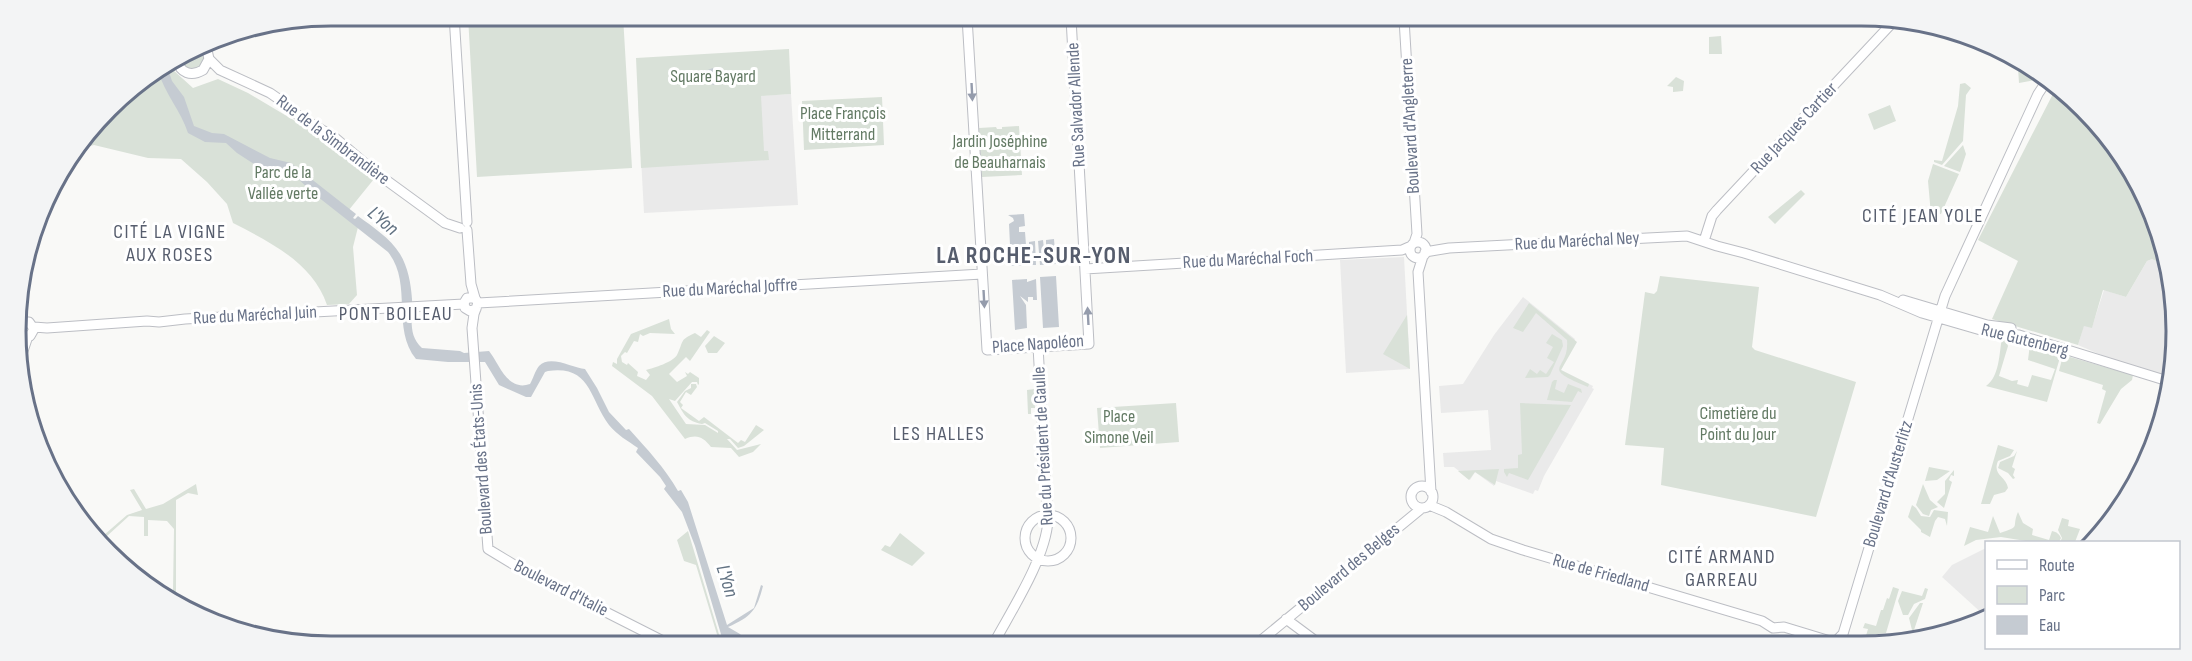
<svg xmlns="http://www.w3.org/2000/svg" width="2192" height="661" font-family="'Sofia Sans Condensed',sans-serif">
	<rect width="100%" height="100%" fill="#f9f9f7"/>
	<!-- built -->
	<path fill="#eaeaea" d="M791 94 798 205 644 213 638 103Z
		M2166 256 2171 269V385L2078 345 2084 325 2092 327 2104 290 2126 297 2147 261 2152 259 2158 262Z
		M1404 257 1410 369 1346 373 1340 260Z
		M1523 297 1575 339 1561 370 1593 386 1592 388 1594 389 1544 476 1538 491 1535 490 1533 494 1496 481 1494 486 1475 472 1470 480 1454 467H1444L1443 453 1491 450 1488 410 1441 413 1439 386 1463 384 1494 335Z
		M1986 548V617L1942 577 1952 565Z"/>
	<!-- green -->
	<path fill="#d9e1d8" d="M468 16H623L632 168 477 177Z
		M1721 36 1722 54H1709V37Z
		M199 46 206 57 200 69 187 70 179 58Z
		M789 49 791 94 761 96 764 151H768L769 160 641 168 636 58Z
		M171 63 172 69 193 88 218 79 248 93 332 143 374 179 344 216 358 227 353 247 357 295 349 304 327 305C313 263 270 242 233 223L227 204 207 182 181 159 148 158 94 145 80 149 122 94Z
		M2033 67 2040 72 2035 80 2019 83 2018 68Z
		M1676 77 1684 81 1683 91 1673 92V87L1667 86Z
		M1965 83 1971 88 1966 95 1963 141 1942 165 1934 162V160L1942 161 1958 106 1960 84Z
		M2056 88 2124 156 2166 256 2158 262 2152 259 2147 261 2126 297 2103 290 2092 328 2084 326 2078 345 1992 319 2018 261 1978 240Z
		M882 97 884 145 804 150 802 101Z
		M1890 105 1896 121 1874 130 1868 114Z
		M1019 126 1022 175 982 177 979 128 996 127 997 129H1002V127Z
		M1963 145 1966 154 1960 172 1944 166Z
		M1933 164 1959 174 1941 214 1931 215 1928 181Z
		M1801 190 1805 194 1775 224 1768 217Z
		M1660 276 1759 287 1752 347 1755 350 1856 382 1816 517 1661 485 1664 448 1625 445 1645 292 1654 294 1657 291Z
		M1529 303 1577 342 1561 370 1589 384 1588 387C1537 366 1570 372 1567 340L1536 313 1523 332 1513 328Z
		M1407 315 1410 369 1383 354Z
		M669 319 671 329 675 334 650 333 643 336 640 334 638 342 634 341 627 353 625 352 621 356 622 362 627 365 628 363 638 372 637 376 646 380 650 375 646 370C654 368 673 362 677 355 684 341 679 340 695 333L701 337 707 330 710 332 690 361 686 357 669 374 677 382 687 376 685 372 688 374 690 372 699 378V384L698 385 697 382H692L675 401 669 399 686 424 705 425 718 433V431L705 423 702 424C687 421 684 415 677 402L685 391 691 388V384H696L697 387 691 395 686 392 680 402 683 405 681 408 699 421 704 417 738 443 741 440 745 442 756 425 764 430 744 446 738 448 730 439H727L737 450 761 444 753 452 739 457 731 448 711 447C703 437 697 434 685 439L652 396 612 366 613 362 617 364V359L631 334Z
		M1552 334 1562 340 1563 346 1550 375 1548 377 1525 378 1530 369 1537 374 1540 370 1546 374 1554 362 1547 358 1553 347 1546 343Z
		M714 336 725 343 717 353H708L705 346Z
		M2002 338H2005L2008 346 1999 376 2012 381 2018 380 2017 384 2028 387 2032 375 2051 380 2055 369 2028 360 2030 344 2061 354 2047 402 1986 386C2000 376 1999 353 2002 338Z
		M2063 355 2133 375 2132 380 2121 389 2100 424 2097 423 2106 391 2102 389 2103 385 2059 371Z
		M1554 380H1557L1555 389 1564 393 1568 384 1581 389 1582 393 1578 391 1572 402 1547 400 1552 382Z
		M1034 389 1035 408H1031V414H1028L1027 390Z
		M1176 403 1179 442 1100 448 1097 408Z
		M1520 403 1571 405 1528 480 1509 473 1507 477 1504 472V469L1518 468V455L1522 454Z
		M1998 445 2014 450 2010 456 1998 461C1992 475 2006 476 2008 488L2005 492 1994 495 1990 504H1981Z
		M2017 451 2012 467 2015 469 2013 475 2015 478 2013 479 2008 473 1998 468 2000 462 2014 456Z
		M1929 467 1950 471 1937 480 1925 481Z
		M1499 469 1495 485 1475 472 1469 480 1458 471Z
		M1954 470V476L1951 475 1949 480 1952 482 1944 508 1937 502 1945 494V481Z
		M196 484 198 495 188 493 176 500V598L178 602 167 598 173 591 174 529 167 521 148 520V536H144V517L129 516 107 536V544L104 542V535L127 515 142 510 130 490 134 489 146 509 163 504Z
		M1923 484 1930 500 1938 507 1931 510 1929 516 1923 514 1916 505Z
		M1912 505 1916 508 1921 516 1930 517 1934 510 1948 512 1947 526 1945 519 1938 517 1935 521 1930 537 1921 532V530L1908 517Z
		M2018 512 2023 523 2033 529 2032 535 2049 540 2052 531C2057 532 2059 534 2061 538L2059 542H2032L2001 537 1976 540 1964 546 1970 527 1988 532 1993 516 2000 533C2022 526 2011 528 2018 512Z
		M2062 518 2069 520 2068 526 2080 529 2075 542H2060L2062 538 2058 530Z
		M688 531 721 641H719L696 565 684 561 677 540Z
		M900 533 925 553 912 566 881 550 885 545 890 547Z
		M1893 587 1899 589 1886 633 1870 635 1865 639 1868 629 1863 628 1865 623 1876 626 1881 610H1883L1887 598 1889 599Z
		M1925 588 1928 589 1925 599 1914 604 1908 615H1903L1898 601 1902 591 1922 596Z
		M1920 603H1923L1914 630H1912L1909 618Z
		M1784 635 1815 643H1779Z
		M1892 635 1913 640 1896 643 1883 639V637Z"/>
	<!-- water -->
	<path fill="#c5cbd2" d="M167 66 172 81 184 97 194 126 212 133 224 134 270 158 291 163 356 214 353 218 355 219 358 216C373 227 390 238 400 254 408 267 411 284 412 299 413 316 407 335 422 348L460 351 464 353 489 351C499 363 507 392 530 384 533 379 535 371 539 366 550 354 573 368 585 369L597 388 609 412 626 430 629 429C647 449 665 468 678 491L681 490 688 502 727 625 754 608 761 585 763 586C757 610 751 617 728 627L740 634 746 641H723L695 546 682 512 664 489 666 486 660 477 636 452 638 448C628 441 617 435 609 425 589 398 591 365 548 371L545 372 531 397H526L499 385 485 362H448L416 359C391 328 413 283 388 252L313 193 293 174 254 164 237 153 226 143 205 142 188 133C181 111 165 94 158 71Z
		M713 68 725 72 726 79 714 85 702 81 700 77 705 71Z
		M1024 214 1025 226 1019 227V232H1025L1026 245H1029V242L1035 241 1036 265H1030L1029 261H1027V266H1011L1009 224 1014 221 1013 218 1008 215Z
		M1054 239 1056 264 1040 265 1038 241 1043 240 1044 249 1046 248V240Z
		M1056 276 1059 327 1043 328 1040 277Z
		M1027 279V282L1036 279 1037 300H1033V297H1028V302L1020 296 1026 305 1027 328 1015 330 1012 280Z"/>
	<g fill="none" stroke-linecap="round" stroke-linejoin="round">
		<!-- secondary casing -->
		<g stroke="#bcbec4" stroke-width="11">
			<path id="secondary" d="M454 15 467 222
				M967 17 987 350 1089 344 1071 18
				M1404 19 1417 234 1414 243
				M209 59 220 70 270 93 283 102 300 117 334 137 375 172 445 223 460 228
				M177 60C180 73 191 77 203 70L209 59 207 50 202 44
				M467 230 471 284 475 298
				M1704 241 1712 216 1717 210 1894 21
				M1410 250a8 8 0 1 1 16 0a8 8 0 1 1-16 0Z
				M1425 252 1449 248 1687 236 1717 246 1744 253 1880 295 1922 313 1984 331 2019 335 2171 382
				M1423 256 1418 272 1431 492
				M1085 269 1402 250 1411 246
				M1903 300 1987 325 2011 328
				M478 303 982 274
				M476 309 470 311 465 308 464 303 467 298H475L478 303 474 314 472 328 488 549 521 569 663 641
				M20 326 24 322H29L34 329 30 336H25L20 333
				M34 327 47 328 147 321 159 322 185 319 464 304
				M22 354 28 336
				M1411 497a11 11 0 1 1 22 0a11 11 0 1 1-22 0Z
				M1429 505 1446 512 1491 539 1523 550 1762 621 1773 628 1784 627 1830 641H1836L1843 634 1945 296 2038 94 2048 79
				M1025 538a23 23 0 1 1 46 0a23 23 0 1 1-46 0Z
				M1286 619 1317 642
				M995 641C1013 608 1046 557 1048 520L1038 347
				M1259 642 1422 508"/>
		</g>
		<!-- secondary -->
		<use href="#secondary" stroke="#fff" stroke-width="9"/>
	</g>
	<!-- one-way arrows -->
	<defs><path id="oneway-solid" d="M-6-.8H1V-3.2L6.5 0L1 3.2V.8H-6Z" transform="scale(1.5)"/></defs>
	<g fill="#959cac">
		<use href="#oneway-solid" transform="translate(972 92) rotate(87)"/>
		<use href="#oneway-solid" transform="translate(984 299) rotate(87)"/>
		<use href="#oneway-solid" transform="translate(1088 316) rotate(-93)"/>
	</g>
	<g text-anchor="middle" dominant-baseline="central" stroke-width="6" stroke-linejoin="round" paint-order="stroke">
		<!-- park labels -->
		<g font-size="18" fill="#637a64" stroke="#fff">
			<text x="713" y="76">Square Bayard</text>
			<text x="843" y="113">Place François<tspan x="843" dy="21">Mitterrand</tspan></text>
			<text x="1000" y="141">Jardin Joséphine<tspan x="1000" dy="21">de Beauharnais</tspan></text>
			<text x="283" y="172">Parc de la<tspan x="283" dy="21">Vallée verte</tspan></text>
			<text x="1738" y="413">Cimetière du<tspan x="1738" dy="21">Point du Jour</tspan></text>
			<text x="1119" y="416">Place<tspan x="1119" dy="21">Simone Veil</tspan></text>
		</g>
		<!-- street labels -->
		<g font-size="18" fill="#687288" stroke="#fff">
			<text transform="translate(1076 105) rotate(-93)">Rue Salvador Allende</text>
			<text transform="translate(1410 126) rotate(-93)">Boulevard d'Angleterre</text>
			<text transform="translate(1794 128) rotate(-47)">Rue Jacques Cartier</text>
			<text transform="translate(333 140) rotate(37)">Rue de la Simbrandière</text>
			<text transform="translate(1577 241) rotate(-3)">Rue du Maréchal Ney</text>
			<text transform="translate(1248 259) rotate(-3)">Rue du Maréchal Foch</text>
			<text transform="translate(730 288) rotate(-3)">Rue du Maréchal Joffre</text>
			<text transform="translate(255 315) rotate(-3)">Rue du Maréchal Juin</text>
			<text transform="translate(2025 340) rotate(14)">Rue Gutenberg</text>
			<text transform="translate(1038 344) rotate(-4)">Place Napoléon</text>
			<text transform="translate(1043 446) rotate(-93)">Rue du Président de Gaulle</text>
			<text transform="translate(481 459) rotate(-94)">Boulevard des États-Unis</text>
			<text transform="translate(1888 484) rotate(-73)">Boulevard d'Austerlitz</text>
			<text transform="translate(1349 567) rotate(-40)">Boulevard des Belges</text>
			<text transform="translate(1601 573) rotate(16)">Rue de Friedland</text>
			<text transform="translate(561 588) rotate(27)">Boulevard d'Italie</text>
		</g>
		<!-- neighbourhood labels -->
		<g font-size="20" letter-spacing="1.5" fill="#565d6d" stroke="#fff">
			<text x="1923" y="216">CITÉ JEAN YOLE</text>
			<text x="170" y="232">CITÉ LA VIGNE<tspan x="170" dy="23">AUX ROSES</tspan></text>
			<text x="396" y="314">PONT BOILEAU</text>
			<text x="939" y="434">LES HALLES</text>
			<text x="1722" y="557">CITÉ ARMAND<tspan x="1722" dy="23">GARREAU</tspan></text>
		</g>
		<!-- water labels -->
		<g font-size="20" font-style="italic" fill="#637383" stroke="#fff">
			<text transform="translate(383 221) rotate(40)">L'Yon</text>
			<text transform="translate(727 581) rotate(72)">L'Yon</text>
		</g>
		<!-- district labels -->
		<g font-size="24" font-weight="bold" letter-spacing="1.5" fill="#565d6d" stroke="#fff">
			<text x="1034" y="255">LA ROCHE-SUR-YON</text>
		</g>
	</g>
	<!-- crop -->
	<path d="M0 0H2192V661H0ZM331 26H1861A305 305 0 0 1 2166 331V331A305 305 0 0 1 1861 636H331A305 305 0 0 1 26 331V331A305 305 0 0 1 331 26Z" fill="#f3f4f5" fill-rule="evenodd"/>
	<path fill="none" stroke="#687288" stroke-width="3" d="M331 26H1861A305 305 0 0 1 2166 331V331A305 305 0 0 1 1861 636H331A305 305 0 0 1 26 331V331A305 305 0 0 1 331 26Z"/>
	<!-- legend -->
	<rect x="1985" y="541" width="195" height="108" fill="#ffffff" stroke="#c3c7cf" stroke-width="1.5"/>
	<rect x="1997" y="560" width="30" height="9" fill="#ffffff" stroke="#c3c7cf" stroke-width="1.5"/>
	<text x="2039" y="571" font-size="18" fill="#687288">Route</text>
	<rect x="1997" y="586" width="30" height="18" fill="#d9e1d8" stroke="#c3c7cf" stroke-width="1.5"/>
	<text x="2039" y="601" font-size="18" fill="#687288">Parc</text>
	<rect x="1997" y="616" width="30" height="18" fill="#c5cbd2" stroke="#c3c7cf" stroke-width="1.5"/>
	<text x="2039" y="631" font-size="18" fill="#687288">Eau</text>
</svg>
